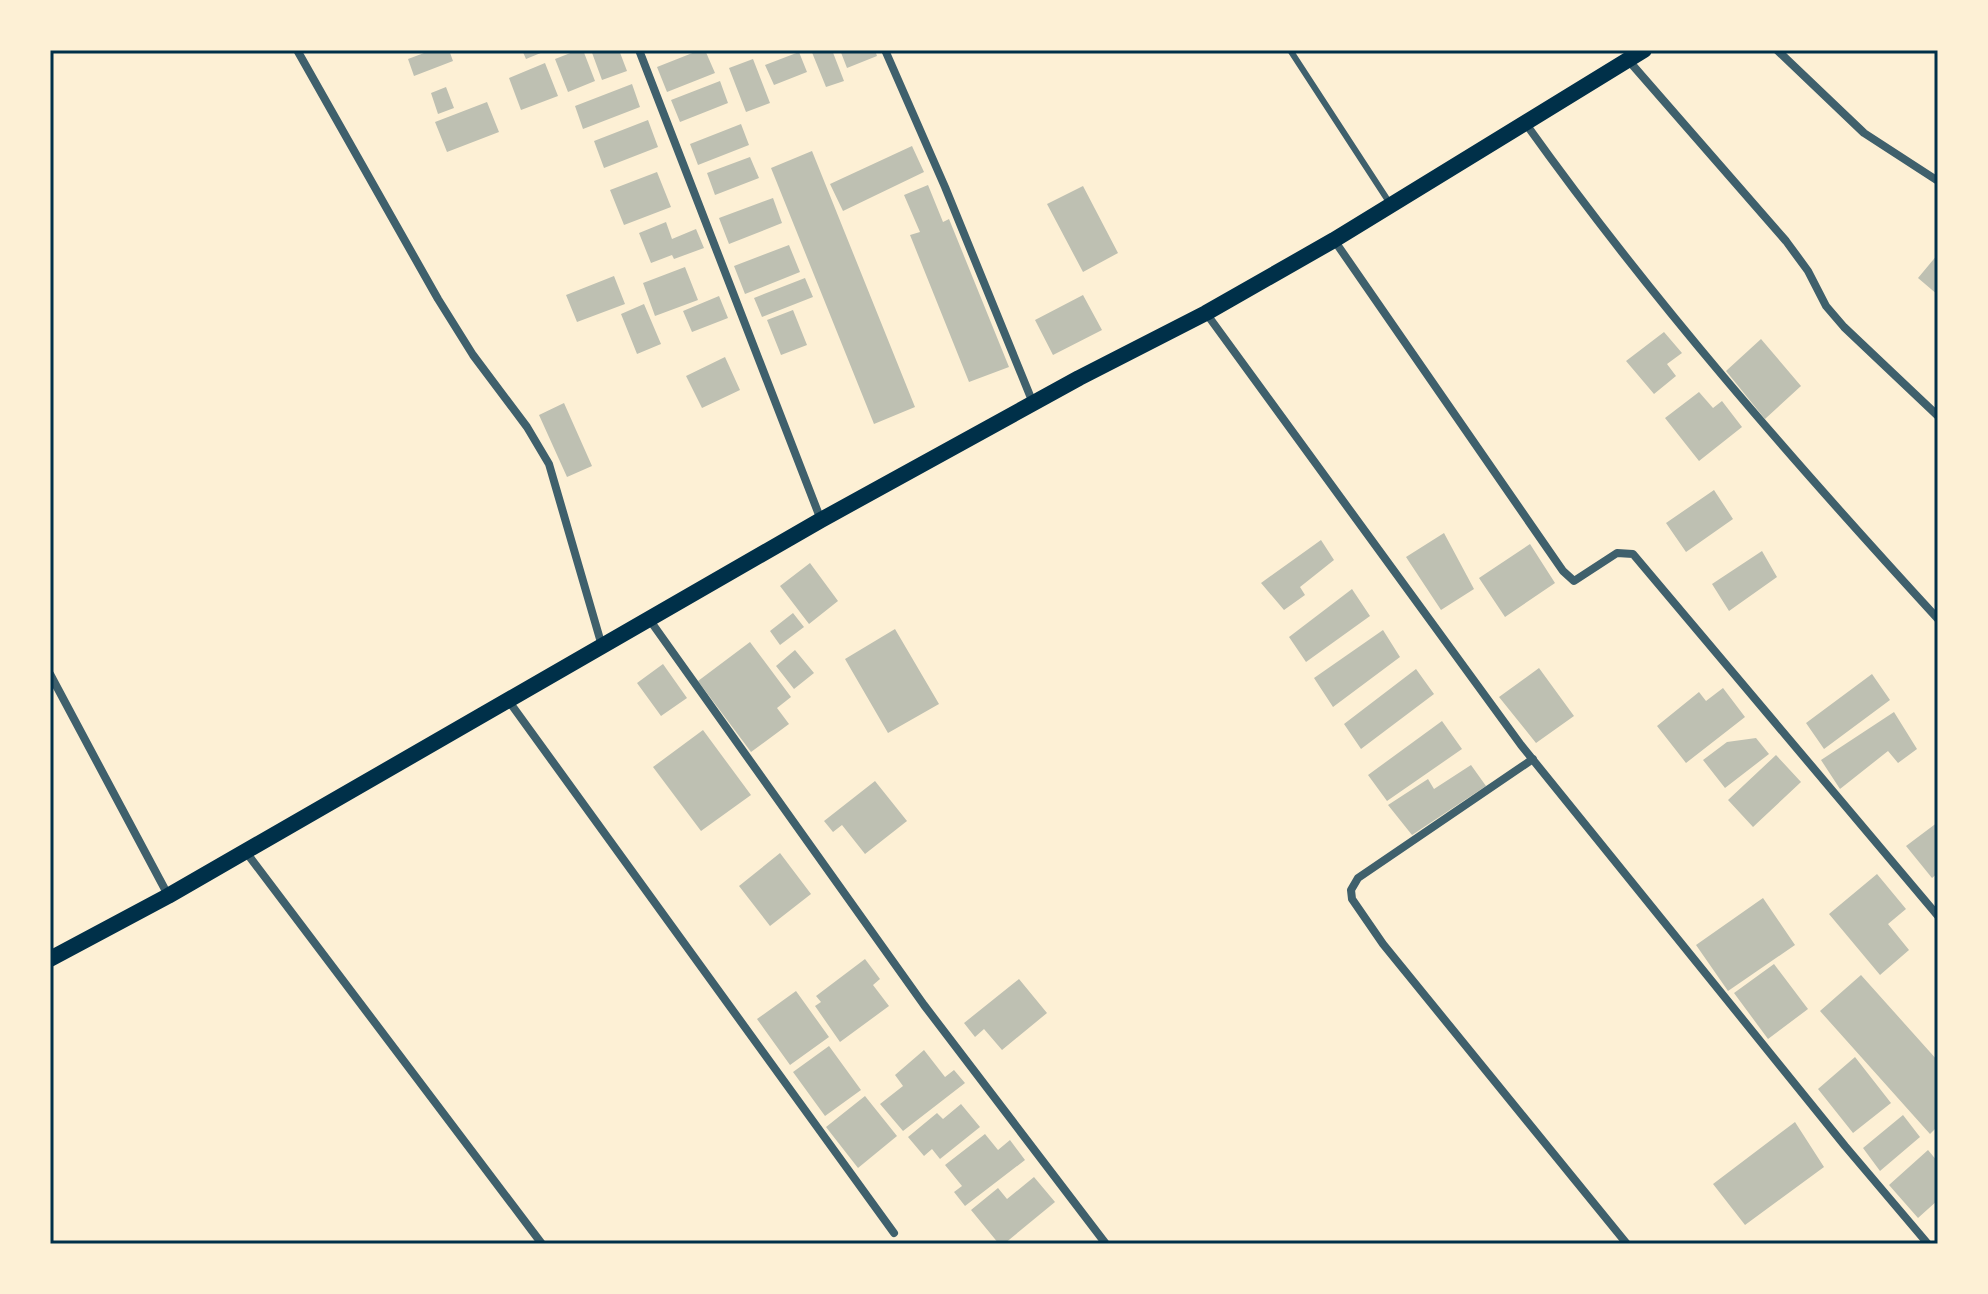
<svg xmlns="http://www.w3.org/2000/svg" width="1988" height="1294" font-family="'Fira Sans Condensed',sans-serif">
	<rect width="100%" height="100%" fill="#fdf0d5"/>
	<!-- building -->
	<path fill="#bec0b2" d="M432 50H449L453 61 414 76 408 59Z
		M522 50H548L526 59Z
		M578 50H583L595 81 568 92 555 59Z
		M591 50H619L627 71 602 80Z
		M700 50H705L715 73 667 92 657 67Z
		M811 50H832L844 81 826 87Z
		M840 50H875L877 56 847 68Z
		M799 52 807 72 774 85 765 65Z
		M753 59 770 103 746 112 729 68Z
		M545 63 558 96 521 110 509 78Z
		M720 81 728 103 680 122 671 100Z
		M632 84 640 107 583 129 575 106Z
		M446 87 454 108 438 114 431 93Z
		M487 102 499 132 447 152 435 122Z
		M648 120 658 147 604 168 594 141Z
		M741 124 749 145 698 165 690 144Z
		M912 146 924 172 843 211 830 184Z
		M812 151 915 407 874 424 771 168Z
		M750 157 759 178 715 195 707 173Z
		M657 172 671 207 624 225 610 190Z
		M928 185 943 222 949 219 1009 367 969 382 910 235 920 232 904 195Z
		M1083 186 1118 253 1083 272 1047 204Z
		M773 198 782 223 729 244 719 218Z
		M666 222 672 239 696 229 704 248 674 259 672 255 651 263 639 233Z
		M789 245 800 272 745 294 734 266Z
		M1938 254V295L1918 278Z
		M685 267 698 300 655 316 643 283Z
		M614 276 625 304 577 322 566 295Z
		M805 278 813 297 762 317 754 298Z
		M1083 295 1102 330 1053 355 1035 320Z
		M719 296 728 318 692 332 683 311Z
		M644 304 661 344 637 354 621 314Z
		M793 310 807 345 781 355 767 320Z
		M1664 332 1682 353 1667 364 1676 376 1654 394 1626 361Z
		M1761 339 1801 386 1765 419 1726 371Z
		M725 357 740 390 702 408 686 376Z
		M1699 392 1713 408 1722 401 1742 427 1699 461 1665 418Z
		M564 403 592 466 567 477 539 415Z
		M1714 490 1733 519 1686 552 1666 523Z
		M1444 533 1474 589 1441 610 1406 557Z
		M1321 540 1334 560 1300 587 1305 595 1284 610 1261 583Z
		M1530 544 1555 583 1505 617 1479 578Z
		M1762 551 1777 577 1729 611 1712 584Z
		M810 563 838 601 809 624 780 586Z
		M1352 589 1370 616 1306 662 1289 637Z
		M793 613 804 627 780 645 770 631Z
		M895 629 939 704 888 733 845 659Z
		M1383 630 1400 657 1333 707 1314 678Z
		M750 642 791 697 777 708 789 724 751 752 698 681Z
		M795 650 814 673 794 689 776 666Z
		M663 664 687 698 661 716 637 683Z
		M1539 668 1574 716 1536 743 1499 697Z
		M1416 669 1434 694 1361 749 1344 724Z
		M1872 674 1890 700 1824 749 1806 723Z
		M1723 688 1745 717 1686 763 1657 726 1699 692 1706 701Z
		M1894 712 1917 749 1898 763 1888 751 1840 789 1821 760Z
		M1442 721 1462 749 1387 801 1368 775Z
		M703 730 751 795 701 831 653 767Z
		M1756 738 1769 754 1725 788 1703 760 1727 742Z
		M1776 755 1801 782 1753 827 1728 800Z
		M1471 765 1486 786 1412 835 1388 805 1428 779 1434 789Z
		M875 781 907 821 865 854 842 825 833 832 824 821Z
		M1938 822V873L1932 878 1906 846Z
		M780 853 811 894 770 926 739 886Z
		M1877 874 1906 909 1888 924 1909 950 1880 975 1829 914Z
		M1763 898 1795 945 1728 991 1696 945Z
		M865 959 880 979 873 985 889 1006 840 1042 815 1006 821 1002 816 996Z
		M1774 964 1808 1009 1768 1039 1734 993Z
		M1861 975 1938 1061V1126L1930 1134 1820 1011Z
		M1019 979 1047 1013 1002 1050 984 1029 975 1037 964 1023Z
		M796 991 829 1037 790 1065 757 1019Z
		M829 1046 861 1090 825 1116 793 1072Z
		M924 1050 945 1077 954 1070 965 1083 903 1131 880 1104 903 1086 895 1075Z
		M1855 1057 1891 1103 1853 1133 1818 1089Z
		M865 1096 897 1136 858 1168 826 1127Z
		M961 1104 980 1127 940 1159 932 1149 924 1156 908 1137 937 1113 943 1119Z
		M1903 1115 1920 1137 1880 1171 1863 1148Z
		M1795 1122 1824 1167 1745 1225 1713 1184Z
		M985 1134 998 1150 1010 1140 1025 1160 965 1206 954 1192 962 1186 945 1165Z
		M1928 1150 1938 1162V1200L1918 1218 1889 1185Z
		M1034 1177 1055 1202 1004 1244H999L971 1210 998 1188 1007 1199Z"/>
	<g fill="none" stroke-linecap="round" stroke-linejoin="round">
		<!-- service -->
		<path stroke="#3f606c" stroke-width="6" d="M1290 50 1389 202"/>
		<!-- minor -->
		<path stroke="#3f606c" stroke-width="8" d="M297 50 438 299 473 355 527 427 549 464 602 646
			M639 50 821 520
			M885 50 945 187 1033 403
			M1777 50 1864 133 1938 181
			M1629 61 1786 241 1808 271 1826 306 1844 327 1938 416
			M1526 124C1651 299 1792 460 1938 619
			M1334 240 1563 571 1574 581 1617 553 1633 554 1938 916
			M1206 313 1521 745 1845 1146 1928 1244
			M649 619 924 1005 1106 1244
			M50 674 168 895
			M508 700 894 1233
			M1533 759 1358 878 1351 890 1352 899 1383 944 1627 1244
			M246 852 542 1244"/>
		<!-- secondary -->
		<path stroke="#003049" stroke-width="16" d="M50 959 168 896 821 520 1079 378 1206 313 1334 240 1644 50"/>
	</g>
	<!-- border -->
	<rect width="1988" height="1294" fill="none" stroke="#fdf0d5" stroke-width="104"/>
	<rect x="52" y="52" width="1884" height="1190" fill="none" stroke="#003049" stroke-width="3"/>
</svg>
